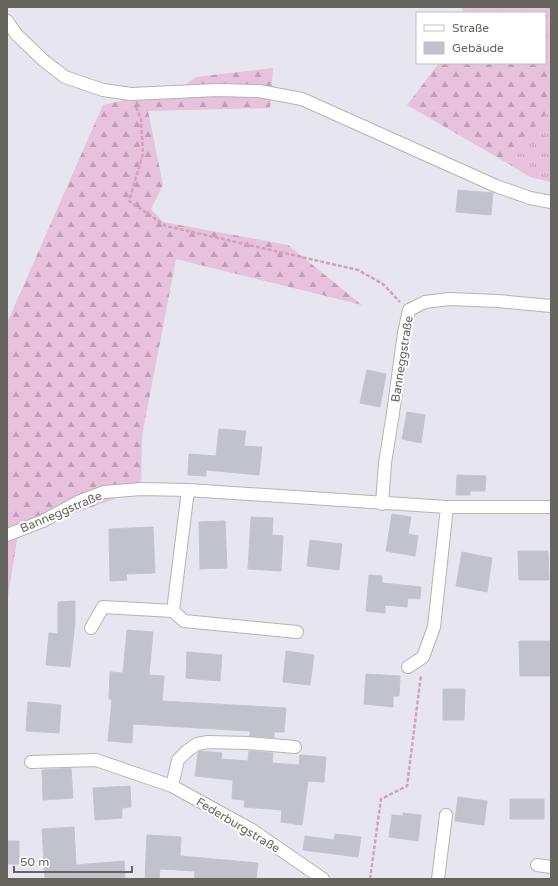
<svg xmlns="http://www.w3.org/2000/svg" width="558" height="886" font-family="'Varela Round',sans-serif">
	<defs>
		<pattern id="grass-tufts" width="24" height="20" patternUnits="userSpaceOnUse"><rect width="24" height="20" fill="#e8c1dd"/><path d="M3 7l-1-3M5 7V3M7 7l1-3M15 17l-1-3M17 17v-4M19 17l1-3" fill="none" stroke="#c0a0b6"/></pattern>
		<pattern id="forest-firs" width="22" height="20" patternUnits="userSpaceOnUse"><rect width="22" height="20" fill="#e8c1dd"/><path d="M5 1l3.5 6h-7zM16 11l3.5 6h-7z" fill="#c0a0b6"/></pattern>
	</defs>
	<rect width="100%" height="100%" fill="#e6e5f0"/>
	<!-- grass -->
	<path fill="url(#grass-tufts)" d="M551 109V182L530 177 502 160Z"/>
	<!-- forest -->
	<path fill="url(#forest-firs)" d="M462 7H551V109L502 160 407 105 439 63H545V13H463Z
		M273 68 270 108 148 111 163 185 151 209 163 222 288 245 362 305 176 259 142 436 141 489 18 534 7 602V323L103 105 182 87 196 77Z"/>
	<!-- building -->
	<path fill="#c1c2cb" stroke="#c3c4d5" d="M458 190 493 193 491 215 456 212Z
		M367 370 386 374 380 407 360 403Z
		M407 412 425 415 421 443 402 439Z
		M219 429 246 431 244 446 262 447 259 475 206 470V476L188 475 189 454 216 456Z
		M457 475 486 476 485 491H470V495H456Z
		M392 514 411 517 408 534 418 536 415 556 386 551Z
		M251 517 273 518 272 535 283 536 281 571 248 569Z
		M225 521 227 568 200 569 199 522Z
		M153 527 155 573 126 574 127 580 110 581 109 529Z
		M310 540 342 544 339 570 307 566Z
		M518 551H548L549 580H519Z
		M462 552 492 558 487 592 456 586Z
		M369 575 382 576V583L421 587 420 599 408 598 407 607 385 605V613L366 611Z
		M75 601V622L70 667 46 665 49 633 58 634V602Z
		M127 630 153 632 149 675 164 676 162 701 286 708 284 732H274V738L250 736V731L133 724 132 743 108 741 112 700 109 699 110 672 123 673Z
		M519 641H551V676H520Z
		M286 651 314 655 310 685 283 682Z
		M187 652 222 655 220 681 186 678Z
		M366 674 400 676 399 696H393V707L364 704Z
		M443 689H465L464 720H443Z
		M28 702 61 705 59 733 26 731Z
		M200 751 222 753 221 759 248 761 249 751 273 753 272 763 299 765 300 755 326 757 324 782 308 781 302 825 281 822 282 810 244 807 245 800 232 799 233 780 195 776 198 753Z
		M71 768 73 798 43 800 42 770Z
		M130 786 131 807 122 808V818L95 820 93 788Z
		M458 797 487 801 484 825 455 821Z
		M510 799H544V819H510Z
		M403 813 421 815 418 841 389 837 392 815 403 816Z
		M74 827 76 865 124 861 125 879H45L42 829Z
		M335 834 361 837 358 857 303 850 305 836 334 840Z
		M147 835 181 837 180 856 258 863 256 879H194L195 871 160 869 159 879H145Z
		M7 841H19V864H7Z"/>
	<g fill="none" stroke-linecap="round" stroke-linejoin="round">
		<!-- minor casing -->
		<g stroke="#b5b5ae" stroke-width="14">
			<path id="minor" d="M7 21 17 35 43 60 65 77 103 90 131 94 217 90 259 91 302 99 496 186 530 198 551 202
				M188 490 173 611 184 621 297 632
				M382 504 385 463 393 413 404 333 409 310 425 302 449 299 498 301 551 306
				M7 535 43 521 80 501 104 492 141 489 188 490 447 507H551
				M91 628 103 607 173 611
				M408 667 423 657 434 627 447 507
				M31 762 96 760 172 786 252 830 323 879
				M172 786 178 760 187 751 197 744 208 742 248 743 295 747
				M537 865 551 867
				M438 879 446 815"/>
		</g>
		<!-- path -->
		<path stroke="#d5a1b8" stroke-width="2.5" stroke-dasharray="4 2" stroke-linecap="butt" d="M136 107 141 119 143 154 129 201 166 226 358 270 383 284 400 302
			M370 879 381 799 407 786 421 675"/>
		<!-- minor -->
		<use href="#minor" stroke="#fff" stroke-width="12"/>
	</g>
	<g text-anchor="middle" dominant-baseline="central" stroke-width="4" stroke-linejoin="round" paint-order="stroke">
		<!-- street labels -->
		<g font-size="12" fill="#66655d" stroke="#fff">
			<text transform="translate(402 359) rotate(-81)">Banneggstraße</text>
			<text transform="translate(61 512) rotate(-23)">Banneggstraße</text>
			<text transform="translate(238 825) rotate(31)">Federburgstraße</text>
		</g>
	</g>
	<!-- border -->
	<rect width="558" height="886" fill="none" stroke="#66655d" stroke-width="16"/>
	<!-- legend -->
	<rect x="416" y="12" width="130" height="52" fill="#ffffff" stroke="#c2c1be"/>
	<rect x="424" y="25" width="20" height="6" fill="#ffffff" stroke="#c2c1be"/>
	<text x="452" y="32" font-size="12" fill="#66655d">Straße</text>
	<rect x="424" y="42" width="20" height="12" fill="#c1c2cb" stroke="#c2c1be"/>
	<text x="452" y="52" font-size="12" fill="#66655d">Gebäude</text>
	<!-- scale -->
	<path d="M14 866v6h118v-6" fill="none" stroke="#66655d" stroke-width="2"/>
	<text x="20" y="866" font-size="12" fill="#66655d" stroke="#ffffff" stroke-width="3" paint-order="stroke">50 m</text>
</svg>
